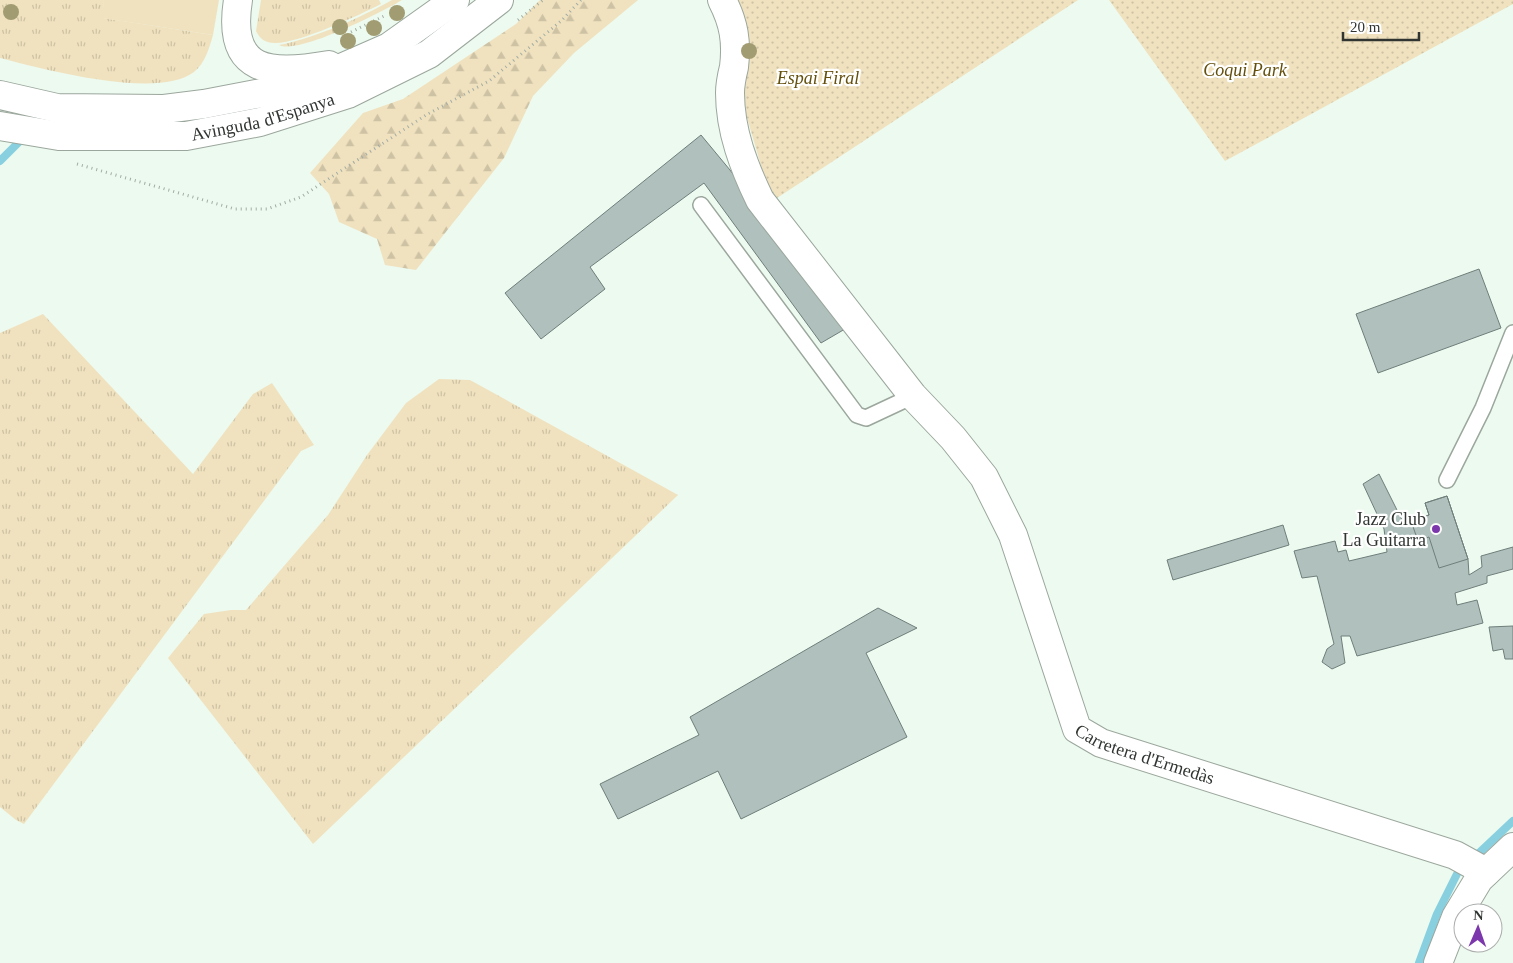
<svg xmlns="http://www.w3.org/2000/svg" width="1513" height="963" font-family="Georgia,serif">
	<defs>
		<pattern id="grass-tufts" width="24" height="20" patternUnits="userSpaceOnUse" patternTransform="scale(1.25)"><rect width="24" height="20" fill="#f0e2bf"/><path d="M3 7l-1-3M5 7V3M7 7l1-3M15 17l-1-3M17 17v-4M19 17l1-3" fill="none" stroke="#cec2a5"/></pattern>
		<pattern id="forest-firs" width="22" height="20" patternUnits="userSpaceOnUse" patternTransform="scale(1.25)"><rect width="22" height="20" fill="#f0e2bf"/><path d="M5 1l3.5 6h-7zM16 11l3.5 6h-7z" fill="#cec2a5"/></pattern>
		<pattern id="park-dots" width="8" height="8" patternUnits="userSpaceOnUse" patternTransform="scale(1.25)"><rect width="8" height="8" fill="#f0e2bf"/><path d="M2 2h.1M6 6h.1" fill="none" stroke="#cec2a5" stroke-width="1.8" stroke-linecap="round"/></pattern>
	</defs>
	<rect width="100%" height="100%" fill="#edfaef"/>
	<!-- grass -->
	<path fill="url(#grass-tufts)" d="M0 0H104L103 18 213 35C209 49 205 63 194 72 158 100 42 69 0 58Z
		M261 0H379L381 4C360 15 297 44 275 43 265 43 260 39 256 31Z
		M392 0H402C382 12 298 55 279 45 313 39 362 17 392 0Z
		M43 314 193 474 253 394 272 383 314 445 301 451 24 824 16 820 0 807V333Z
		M439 379 470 380 678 495 313 844 168 658 204 614 231 610H246L328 515 367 455 406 403Z"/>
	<!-- forest -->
	<path fill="url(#forest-firs)" d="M540 0H638L574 53 533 96 504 158 416 270 385 265 377 239 339 222 329 194 310 173 363 113 403 99 516 24Z"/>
	<!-- park -->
	<path fill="url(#park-dots)" d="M727 0H1078L777 198 766 183 741 97Z
		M1109 0H1513V4L1225 161Z"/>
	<!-- pitch -->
	<path fill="#f0e2bf" d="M104 0H219L213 35 102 18Z"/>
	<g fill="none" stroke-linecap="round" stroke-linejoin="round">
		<!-- stream -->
		<path stroke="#88d0e0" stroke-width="8" d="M0 161 23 138
			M1479 853 1513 821
			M1419 963 1437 914 1457 874"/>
	</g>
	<!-- building -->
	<path fill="#afc0bd" stroke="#6f7e7b" d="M701 135 730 170 845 329 821 343 704 183 590 267 605 289 541 339 505 293Z
		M1479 269 1501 328 1378 373 1356 314Z
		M1379 474 1403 522 1429 515 1425 503 1447 496 1468 559 1469 575 1482 567 1481 556 1513 547V569L1487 576V583L1455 593 1457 605 1477 600 1483 623 1357 656 1350 636H1341L1345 663 1332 669 1322 662 1327 649 1334 644 1317 576 1302 578 1294 551 1335 541 1338 552 1346 550 1349 561 1387 552 1384 529 1363 484Z
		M1447 496 1468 559 1439 568 1429 537 1418 541 1411 521 1429 515 1425 503Z
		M1283 525 1289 545 1173 580 1167 560Z
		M878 608 917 628 866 653 907 737 741 819 718 771 618 819 600 784 699 735 690 717Z
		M1513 626V659H1505L1503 649 1493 651 1489 627Z"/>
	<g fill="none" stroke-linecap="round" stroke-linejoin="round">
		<!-- lane casing -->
		<g stroke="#9ba79d" stroke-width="18">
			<path id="lane" d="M701 205 857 415 866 418 913 396
				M1447 480 1483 408 1513 333"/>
		</g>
		<!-- street casing -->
		<g stroke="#9ba79d" stroke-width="30">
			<g id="street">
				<path d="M238 0C226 75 272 75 329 65"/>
				<path id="s1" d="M722 0C734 23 737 42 734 67 732 75 730 85 730 93 730 131 744 167 760 200L913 396 953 438 984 477 1013 535 1077 729 1101 743 1455 855 1486 872"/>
				<path d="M1438 963 1456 917 1479 879 1513 847"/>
			</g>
		</g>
		<!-- secondary casing -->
		<g stroke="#9ba79d" stroke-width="30">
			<g id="secondary">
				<path d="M0 95 57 108 164 109 204 104 277 90 332 72 389 47 455 0"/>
				<path id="s2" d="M0 126 59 136H186L260 122 348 94 429 54 499 0"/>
			</g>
		</g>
		<!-- path -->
		<path stroke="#a2aca4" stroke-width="3" stroke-dasharray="1 4" stroke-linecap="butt" d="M518 20 543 0
			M351 32 384 16
			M77 164 235 209H267L301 197 426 115 489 81 561 21 581 0"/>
		<!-- lane -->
		<use href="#lane" stroke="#fff" stroke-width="15"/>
		<!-- street -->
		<use href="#street" stroke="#fff" stroke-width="28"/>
		<!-- secondary -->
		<use href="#secondary" stroke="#fff" stroke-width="28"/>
	</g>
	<!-- trees -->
	<g fill="#a29c72">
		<circle cx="11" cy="12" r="8"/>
		<circle cx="397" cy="13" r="8"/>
		<circle cx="340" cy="27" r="8"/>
		<circle cx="374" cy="28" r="8"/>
		<circle cx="348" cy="41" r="8"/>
		<circle cx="749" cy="51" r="8"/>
	</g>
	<!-- markers -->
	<circle fill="#7b37ab" stroke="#fff" stroke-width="2" cx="1436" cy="529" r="5"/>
	<g text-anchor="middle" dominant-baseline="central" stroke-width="4.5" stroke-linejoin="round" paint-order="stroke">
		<!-- park labels -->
		<g font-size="18" font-style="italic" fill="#644f0c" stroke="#fff">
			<text x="1245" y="70">Coqui Park</text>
			<text x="818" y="78">Espai Firal</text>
		</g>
		<!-- street labels -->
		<g font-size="18" fill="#303531" stroke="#fff">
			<text stroke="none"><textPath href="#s2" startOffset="266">Avinguda d'Espanya</textPath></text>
			<text stroke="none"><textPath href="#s1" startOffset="906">Carretera d'Ermedàs</textPath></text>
		</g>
		<!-- poi labels -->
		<g font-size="18" fill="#303531" stroke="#fff" text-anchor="end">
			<text x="1426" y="519">Jazz Club<tspan x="1426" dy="21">La Guitarra</tspan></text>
		</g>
	</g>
	<!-- north arrow -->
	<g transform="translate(1478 928) rotate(2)"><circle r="24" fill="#ffffff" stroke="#acaead"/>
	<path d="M0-4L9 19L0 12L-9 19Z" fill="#7b37ab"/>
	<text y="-8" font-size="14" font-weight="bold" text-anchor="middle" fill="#303531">N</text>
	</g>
	<!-- scale -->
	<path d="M1343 32v8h76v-8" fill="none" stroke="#303531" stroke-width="2.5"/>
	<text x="1350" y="32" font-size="15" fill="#303531" stroke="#ffffff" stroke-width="4" paint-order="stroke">20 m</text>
</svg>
